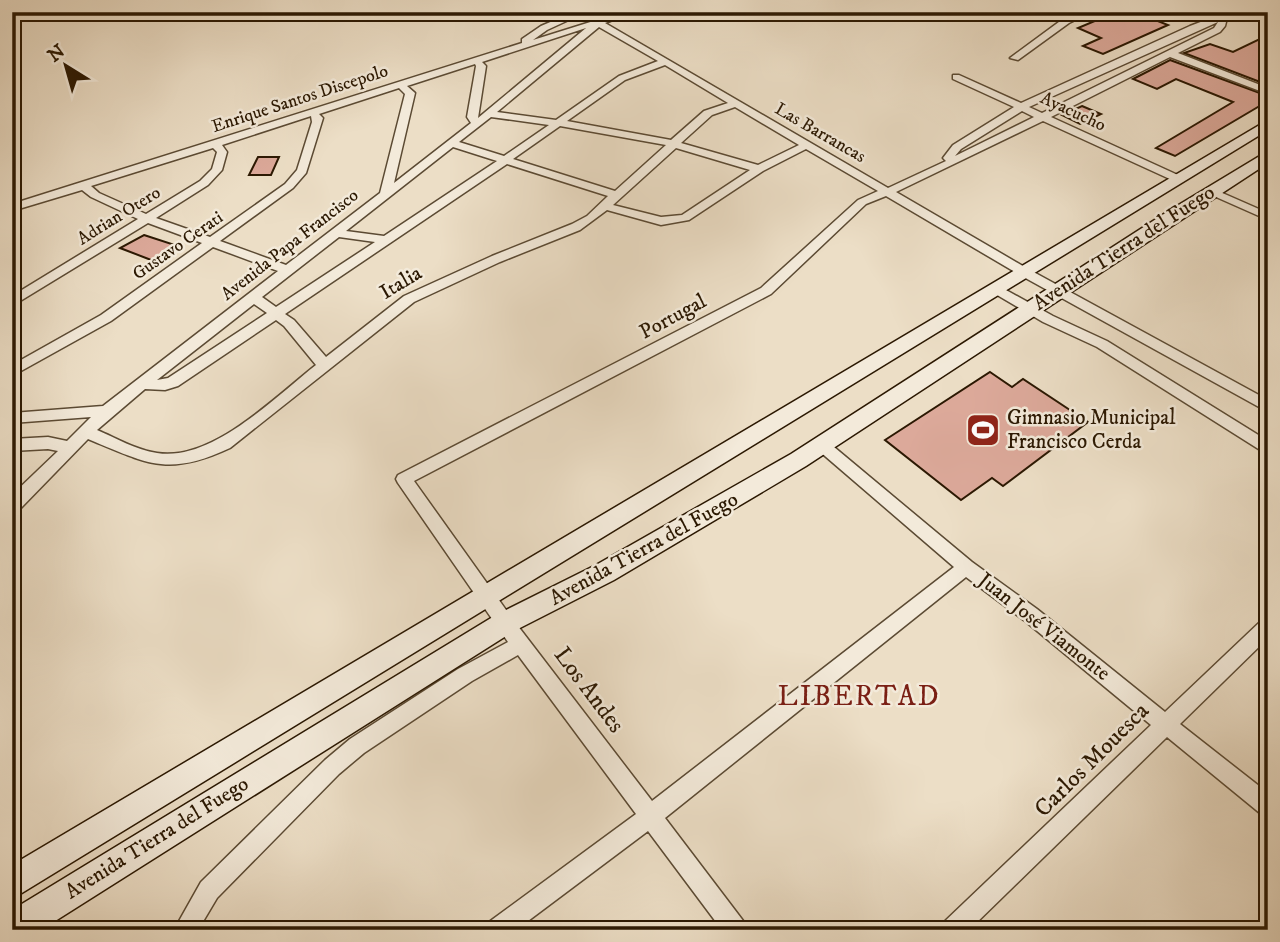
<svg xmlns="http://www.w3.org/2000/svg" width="1280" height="942" font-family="'IM FELL DW Pica',serif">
	<rect width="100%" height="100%" fill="#ecdec6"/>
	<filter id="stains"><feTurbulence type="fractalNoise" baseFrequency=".00286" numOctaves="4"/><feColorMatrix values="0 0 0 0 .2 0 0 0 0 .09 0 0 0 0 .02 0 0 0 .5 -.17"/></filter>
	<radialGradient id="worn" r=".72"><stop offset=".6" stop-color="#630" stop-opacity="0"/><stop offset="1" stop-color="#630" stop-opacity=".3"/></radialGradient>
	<!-- building -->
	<path fill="#dca99a" stroke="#2b1802" stroke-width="2" d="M1116 12H1135L1168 25 1103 54 1083 46 1101 38 1078 28Z
		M1268 35V85L1184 53 1210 44 1233 52Z
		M1170 60 1268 96V101L1175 156 1156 148 1233 102 1176 79 1157 89 1133 79Z
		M1082 106 1101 114 1080 124 1062 115Z
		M258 157H279L271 175H249Z
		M144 235 181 247 159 263 120 248Z
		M990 372 1012 387 1023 379 1088 422 1003 486 992 478 961 500 885 440Z"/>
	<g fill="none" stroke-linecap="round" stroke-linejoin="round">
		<!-- street casing -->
		<g stroke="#5b4a33" stroke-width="3">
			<path id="street" d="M574 12H586L547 30 533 40 600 19 608 12H633L605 23 888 188 946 161 943 158 953 145 1014 107 953 79V75H959L1021 103 1190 26 1227 12H1240L1227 18 1225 26 1220 32 1178 53 1268 88V94L1170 57 1051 117 1180 176V180H1172L1043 121 896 192 1028 269 1268 400V412L1020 275 886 196 866 204 771 294 414 481 511 617 652 801 954 567 818 450 815 446 823 440 828 442 972 562 1037 609 1165 712 1262 620 1268 618V638L1180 724 1268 793V817L1261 814 1167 737 969 930H941L944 922 1151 725 1025 621 966 577 665 818 744 922 747 930H722L648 831 516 930H486L489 922 636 814 518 655 472 681 364 753 339 774 217 898 198 930H174L201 882 325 760 350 739 458 669 508 642 398 483 396 479 398 475 761 288 858 200 878 191 806 149 763 171 689 220 661 225 607 210 580 230 500 262 414 302 230 448C168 477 148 464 88 439L18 511 12 512V495L58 451 48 449 12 451V439L48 437 67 441 91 417 12 423V413L103 406 278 271 213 247 111 321 12 376V365L101 315 202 243 148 223 12 306V296L138 219 91 197 82 190 12 211V204L522 43V39L541 26ZM1218 22 1214 28 1042 113 1029 107ZM599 27 658 61 619 76 556 120 497 112ZM586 28 478 118 486 66 482 62ZM475 64 476 66 467 117 471 123 394 183 415 93 407 86ZM665 65 728 103 704 111 671 140 567 121 625 80ZM399 88 405 94 380 193 286 265 220 241 293 188 306 173 323 118 319 114ZM735 107 799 145 758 165 681 143 712 115ZM1022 111 1034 117 955 156 961 149ZM311 116 312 122 297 170 285 184 210 237 156 218 208 185 222 170 227 152 222 145ZM491 117 549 125 504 156 459 142ZM560 126 666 145 615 191 513 159ZM453 147 497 161 384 236 346 231ZM213 148 217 152 212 169 200 181 146 214 99 193 91 186ZM676 148 750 170 682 215 661 217 613 205ZM507 164 608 196 587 216 572 224 492 256 404 296 326 357 294 320 285 314ZM339 237 375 242 276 307 262 297ZM254 304 267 313 168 378 157 380ZM276 320 284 326 316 365C275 397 212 462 157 453 136 450 116 438 97 430L145 389 165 390 178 386Z
				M1080 12H1092L1069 23 1018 60 1010 58 1063 19Z
				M1211 188 1268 213V220L1207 193 1205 191Z
				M997 285 1053 316 1107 341 1268 441V455L1097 347 1043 322 992 292V286Z"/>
		</g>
		<!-- secondary casing -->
		<g stroke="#2b1802" stroke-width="3">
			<path id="secondary" d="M1268 120V130L12 899V865Z
				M1268 151V163L806 466 614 580 514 631 41 930H12V910L496 615 596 565 791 454 1167 212Z"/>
		</g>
		<!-- street -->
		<use href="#street" fill="#f3eada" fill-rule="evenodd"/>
		<!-- secondary -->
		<use href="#secondary" fill="#f3eada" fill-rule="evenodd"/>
	</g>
	<!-- icons -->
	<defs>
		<g id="stadium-square" transform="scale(1.75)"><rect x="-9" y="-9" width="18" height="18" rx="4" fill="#8f2418" stroke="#f3eada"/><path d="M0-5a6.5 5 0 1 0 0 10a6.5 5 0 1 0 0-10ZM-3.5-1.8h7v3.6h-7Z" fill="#fff"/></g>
	</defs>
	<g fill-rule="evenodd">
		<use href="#stadium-square" x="983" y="430"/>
	</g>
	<g text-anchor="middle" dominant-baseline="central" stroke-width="5" stroke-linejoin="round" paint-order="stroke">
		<!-- far-street labels -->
		<g font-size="18" fill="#2b1802" stroke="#f3eada">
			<text transform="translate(300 99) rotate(-18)">Enrique Santos Discepolo</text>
			<text transform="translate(1073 112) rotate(25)">Ayacucho</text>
			<text transform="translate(820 133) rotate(30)">Las Barrancas</text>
			<text transform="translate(119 216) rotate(-32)">Adrian Otero</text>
			<text transform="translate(290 245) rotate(-38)">Avenida Papa Francisco</text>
			<text transform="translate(178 246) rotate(-35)">Gustavo Cerati</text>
		</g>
		<!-- street labels -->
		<g font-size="21" fill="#2b1802" stroke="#f3eada">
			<text transform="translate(1124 248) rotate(-33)">Avenida Tierra del Fuego</text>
			<text transform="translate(401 283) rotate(-31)">Italia</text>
			<text transform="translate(673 317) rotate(-28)">Portugal</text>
			<text transform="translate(644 549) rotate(-29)">Avenida Tierra del Fuego</text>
			<text transform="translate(1044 627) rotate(38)">Juan José Viamonte</text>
			<text transform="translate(157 838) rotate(-32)">Avenida Tierra del Fuego</text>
		</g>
		<!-- poi labels -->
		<g font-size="21" fill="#2b1802" stroke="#f3eada" text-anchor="start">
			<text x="1007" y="418">Gimnasio Municipal<tspan x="1007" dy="24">Francisco Cerda</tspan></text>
		</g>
		<!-- near-street labels -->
		<g font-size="24" fill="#2b1802" stroke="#f3eada">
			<text transform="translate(589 690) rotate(53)">Los Andes</text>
			<text transform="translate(1092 760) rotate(-45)">Carlos Mouesca</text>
		</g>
		<!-- near-neighbourhood labels -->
		<g font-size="28" letter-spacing="2" fill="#7a1f14" stroke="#f3eada">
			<text x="859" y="696">LIBERTAD</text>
		</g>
	</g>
	<!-- margin -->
	<rect width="1280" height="942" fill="none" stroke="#ecdec6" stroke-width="42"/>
	<rect x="14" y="14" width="1252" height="914" fill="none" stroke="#2b1802" stroke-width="3.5"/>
	<rect x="21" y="21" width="1238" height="900" fill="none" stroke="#2b1802" stroke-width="2"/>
	<!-- north arrow -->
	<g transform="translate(66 66) rotate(323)" stroke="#f3eada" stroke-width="5" paint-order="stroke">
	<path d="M0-5L12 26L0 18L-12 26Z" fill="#2b1802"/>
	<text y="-10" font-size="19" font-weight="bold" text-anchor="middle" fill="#2b1802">N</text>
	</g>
	<rect width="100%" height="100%" filter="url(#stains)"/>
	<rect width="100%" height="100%" fill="url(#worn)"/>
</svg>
